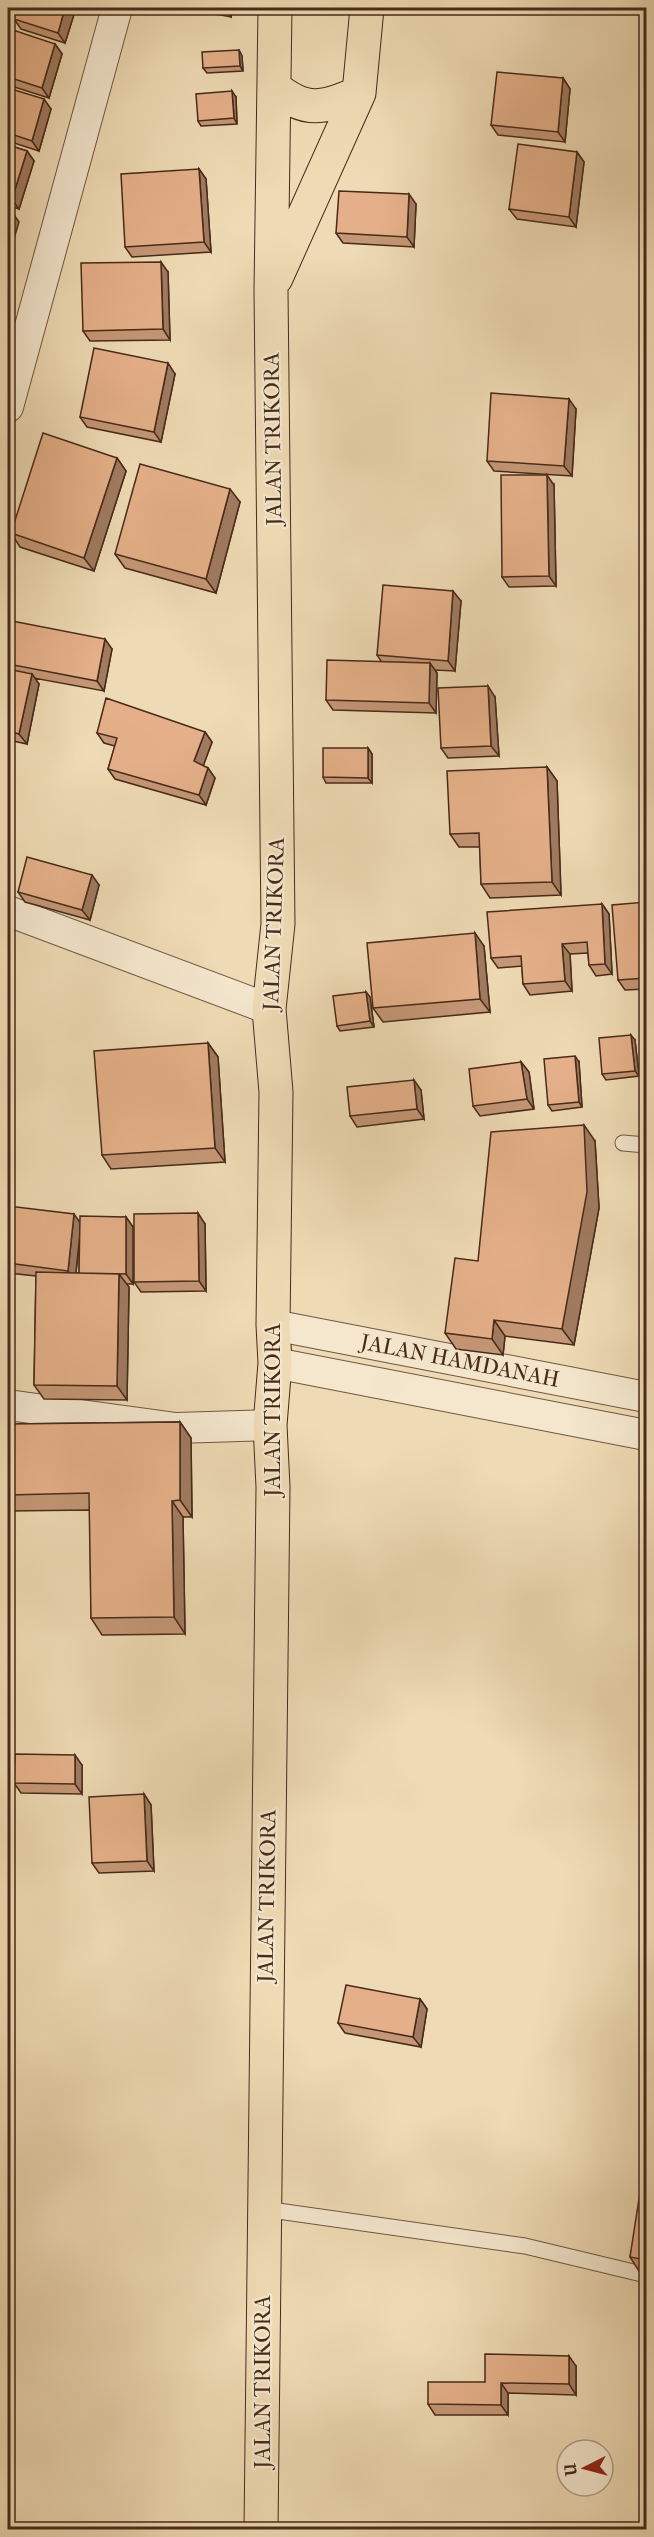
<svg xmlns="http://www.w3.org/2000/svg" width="654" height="2537" font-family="'IM FELL French Canon',serif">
	<rect width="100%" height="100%" fill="#eedab4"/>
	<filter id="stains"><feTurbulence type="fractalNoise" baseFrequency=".00333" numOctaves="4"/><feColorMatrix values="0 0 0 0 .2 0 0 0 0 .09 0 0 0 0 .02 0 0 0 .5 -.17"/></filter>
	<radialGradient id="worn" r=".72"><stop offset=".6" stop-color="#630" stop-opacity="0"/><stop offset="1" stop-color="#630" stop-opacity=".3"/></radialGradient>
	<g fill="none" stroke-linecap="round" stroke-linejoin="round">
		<!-- lane casing -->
		<g stroke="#715640" stroke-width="17">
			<path id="lane" d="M623 1143 646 1145
				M264 2209 525 2246 646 2275"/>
		</g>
		<!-- street casing -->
		<g stroke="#715640" stroke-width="32">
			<path id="street" d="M8 407 117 8
				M8 911 269 1009
				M273 1325 646 1397
				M275 1363 646 1435
				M8 1405 176 1428 270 1425"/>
		</g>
		<!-- primary casing -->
		<g stroke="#472a1a" stroke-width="35">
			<path id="primary" d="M274 87C307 114 322 108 359 93
				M276 278 359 93 367 8
				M261 2530 273 1487 270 1425 275 1363 273 1325 276 1092 269 1009 278 924 271 291 275 8"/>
		</g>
		<!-- lane -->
		<use href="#lane" stroke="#f4e7ce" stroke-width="15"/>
		<!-- street -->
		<use href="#street" stroke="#f4e7ce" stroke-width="30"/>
		<!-- primary -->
		<use href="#primary" stroke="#eedab4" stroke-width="33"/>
	</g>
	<!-- wall -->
	<path fill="#c59776" stroke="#472a1a" stroke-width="1.5" fill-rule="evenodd" d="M76 8 65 43 21 29 14 19Z
		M150 8H162L161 11Z
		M187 8H233L231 17 188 9Z
		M55 44 62 54 49 98 8 85V49Z
		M239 50 242 56 243 71 207 73 203 68Z
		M563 78 570 89 565 142 498 135 491 125Z
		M8 88 51 109 39 151 8 141Z
		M236 97 237 124 201 126 198 121Z
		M8 145 27 151 34 161 19 209 8 205Z
		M577 152 584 162 576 227 517 219 509 209Z
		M199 169 206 179 211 252 132 257 125 247Z
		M416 204 414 247 343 243 336 233Z
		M168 272 170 340 90 341 83 331Z
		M175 374 161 442 87 427 80 417Z
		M576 409 572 476 494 471 487 461Z
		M117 458 126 471 94 571 20 547 11 533Z
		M554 485 556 586 509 587 502 577Z
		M240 502 216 593 125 568 115 554Z
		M461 601 455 671 435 670 437 673 436 713 333 710 326 700 381 661 377 655Z
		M8 646 112 649 104 691 34 678 39 684 27 744 8 740V669H9L8 668Z
		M495 697 499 756 448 758 441 748Z
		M205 732 212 742 203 766 208 768 215 778 206 805 115 779 108 769 115 746 104 743 97 733Z
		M368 748 372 754V783H326L323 777Z
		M547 767 557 781 561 895 490 898 481 884 480 847H459L450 834Z
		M99 885 90 920 25 902 18 892Z
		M646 902V989L625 990 618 980Z
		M602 904 609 914 612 974 596 976 589 965 588 953 570 954 572 991 530 995 523 984 522 966 498 968 491 958Z
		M484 946 490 1012 383 1022 373 1008Z
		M366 992 370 997 374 1027 340 1031 337 1026Z
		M635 1040 639 1076 606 1080 602 1074Z
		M208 1043 218 1057 225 1162 111 1169 102 1155Z
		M521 1062 529 1072 534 1109 480 1116 473 1106Z
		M579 1062 582 1107 552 1111 548 1105Z
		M421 1090 424 1119 357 1127 350 1116Z
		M595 1141 599 1208 574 1345 505 1336 503 1355 456 1349 445 1333 478 1261Z
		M8 1206 80 1222 126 1217 133 1227V1284H126L129 1287 127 1400 44 1399 34 1385 36 1276 8 1273ZM80 1237 79 1273H76Z
		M205 1224 206 1291 141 1292 134 1282Z
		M180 1422 191 1438 192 1517H183L185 1634 102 1635 91 1618 90 1510 8 1511V1424Z
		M82 1765V1794L21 1793 14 1783Z
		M144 1794 151 1805 154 1871 99 1873 92 1863Z
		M420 1999 427 2009 421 2047 345 2033 338 2023Z
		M646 2187V2272L639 2271 630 2257Z
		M576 2366V2395L508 2393V2415H435L428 2404 485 2382Z"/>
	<!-- shaded-wall -->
	<path fill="#a07b60" stroke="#472a1a" stroke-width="1.5" d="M65 8H76L65 43 58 33Z
		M224 8H233L231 17Z
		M55 44 62 54 49 98 42 88Z
		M239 50 242 56 243 71 240 66Z
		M563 78 570 89 565 142 558 132Z
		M232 91 236 97 237 124 234 118Z
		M44 99 51 109 39 151 32 141Z
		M27 151 34 161 19 209 12 199Z
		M577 152 584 162 576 227 569 217Z
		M199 169 206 179 211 252 204 242Z
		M409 194 416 204 414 247 407 237Z
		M12 212 19 222 8 259V225Z
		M161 262 168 272 170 340 163 329Z
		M168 363 175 374 161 442 154 432Z
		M569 399 576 409 572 476 564 466Z
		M117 458 126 471 94 571 84 558Z
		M547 475 554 485 556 586 549 576Z
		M230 489 240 502 216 593 206 579Z
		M453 591 461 601 455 671 448 661Z
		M105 639 112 649 104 691 97 681Z
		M430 663 437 673 436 713 429 703Z
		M32 674 39 684 27 744 19 734Z
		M488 686 495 697 499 756 491 746Z
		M205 732 212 742 201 772 194 761Z
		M368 748 372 754V783L368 778Z
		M547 767 557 781 561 895 552 882Z
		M208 768 215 778 206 805 199 795Z
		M92 875 99 885 90 920 82 910Z
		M602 904 609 914 612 974 605 964Z
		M475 933 484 946 490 1012 480 999Z
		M562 944 570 954 572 991 565 981Z
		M366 992 370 997 374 1027 370 1021Z
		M631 1035 635 1040 639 1076 635 1071Z
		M208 1043 218 1057 225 1162 215 1148Z
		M575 1056 579 1062 582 1107 579 1102Z
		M521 1062 529 1072 534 1109 527 1099Z
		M414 1080 421 1090 424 1119 417 1109Z
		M584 1125 595 1141 599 1208 574 1345 562 1329Z
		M198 1213 205 1224 206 1291 199 1281Z
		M74 1214 81 1224 75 1281 68 1271Z
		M126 1217 133 1227V1284L126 1274Z
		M119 1274 129 1287 127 1400 117 1386Z
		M494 1320 505 1336 503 1355 492 1339Z
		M180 1422 191 1438 192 1517 180 1500Z
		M172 1501 183 1517 185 1634 174 1617Z
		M75 1755 82 1765V1794L75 1784Z
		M144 1794 151 1805 154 1871 147 1861Z
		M420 1999 427 2009 421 2047 413 2037Z
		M569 2356 576 2366V2395L569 2384Z
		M501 2383 508 2393V2415L501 2405Z"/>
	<!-- building -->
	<path fill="#e5b089" stroke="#472a1a" stroke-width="1.5" d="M17 8H65L58 33 14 19Z
		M13 30 55 44 42 88 8 77V49Z
		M239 50 240 66 203 68 202 52Z
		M497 72 563 78 558 132 491 125Z
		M8 88 44 99 32 141 8 133Z
		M232 91 234 118 198 121 196 94Z
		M518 144 577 152 569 217 509 209Z
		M8 145 27 151 12 199 8 197Z
		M199 169 204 242 125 247 121 174Z
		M339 191 409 194 407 237 336 233Z
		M8 210 12 212 8 225Z
		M161 262 163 329 83 331 81 263Z
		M94 348 168 363 154 432 80 417Z
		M491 393 569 399 564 466 487 461Z
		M43 433 117 458 84 558 11 533Z
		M140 464 230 489 206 579 115 554Z
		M501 475H547L549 576 502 577Z
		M383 585 453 591 448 661 377 655Z
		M12 621 105 639 97 681 8 664V646Z
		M327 660 430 663 429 703 326 700Z
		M8 669 32 674 19 734 8 731Z
		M488 686 491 746 441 748 438 688Z
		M106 698 205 732 194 761 208 768 199 795 108 769 117 738 97 733Z
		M323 748H368V778L323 777Z
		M547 767 552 882 481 884 479 833 450 834 447 771Z
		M27 857 92 875 82 910 18 892Z
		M646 902V978L618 980 612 905Z
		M602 904 605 964 589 965 587 942 562 944 565 981 523 984 521 956 491 958 487 912Z
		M475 933 480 999 373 1008 367 943Z
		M366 992 370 1021 337 1026 333 996Z
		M631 1035 635 1071 602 1074 599 1038Z
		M208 1043 215 1148 102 1155 94 1051Z
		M575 1056 579 1102 548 1105 544 1059Z
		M521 1062 527 1099 473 1106 469 1069Z
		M414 1080 417 1109 350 1116 347 1087Z
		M584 1125 587 1192 562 1329 494 1320 492 1339 445 1333 455 1258 478 1261 491 1132Z
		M8 1206 74 1214 68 1271 8 1263Z
		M198 1213 199 1281 134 1282V1214Z
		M80 1216 126 1217V1274L79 1273Z
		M36 1272 119 1274 117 1386 34 1385Z
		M180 1422V1500L172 1501 174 1617 91 1618 89 1493 8 1495V1424Z
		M15 1754 75 1755V1784L14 1783Z
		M144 1794 147 1861 92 1863 89 1797Z
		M346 1985 420 1999 413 2037 338 2023Z
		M641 2186 646 2187V2260L630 2257Z
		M485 2354 569 2356V2384L501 2383V2405L428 2404V2382H485Z"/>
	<g text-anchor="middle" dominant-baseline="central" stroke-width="4.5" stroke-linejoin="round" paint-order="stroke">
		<!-- street labels -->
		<g font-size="22" fill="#472a1a" stroke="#f4e7ce">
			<text transform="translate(273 439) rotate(-91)">JALAN TRIKORA</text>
			<text transform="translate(274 924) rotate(-88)">JALAN TRIKORA</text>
			<text transform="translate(460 1361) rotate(11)">JALAN HAMDANAH</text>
			<text transform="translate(273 1410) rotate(-90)">JALAN TRIKORA</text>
			<text transform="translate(267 1896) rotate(-89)">JALAN TRIKORA</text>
			<text transform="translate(263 2382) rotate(-90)">JALAN TRIKORA</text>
		</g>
	</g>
	<!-- margin -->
	<rect width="654" height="2537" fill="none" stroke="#eedab4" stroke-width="30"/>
	<rect x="9" y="9" width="636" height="2519" fill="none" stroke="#472a1a" stroke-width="3"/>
	<rect x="15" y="15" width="624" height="2507" fill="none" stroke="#472a1a" stroke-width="1.5"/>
	<!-- north arrow -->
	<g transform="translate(585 2468) rotate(264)"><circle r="28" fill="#f4e7ce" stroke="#af9b86" stroke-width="1.5"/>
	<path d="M0-4.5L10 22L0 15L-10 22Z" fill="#8f2418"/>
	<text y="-9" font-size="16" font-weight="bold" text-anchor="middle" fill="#472a1a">U</text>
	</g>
	<rect width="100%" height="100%" filter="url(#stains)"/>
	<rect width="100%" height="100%" fill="url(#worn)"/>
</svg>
